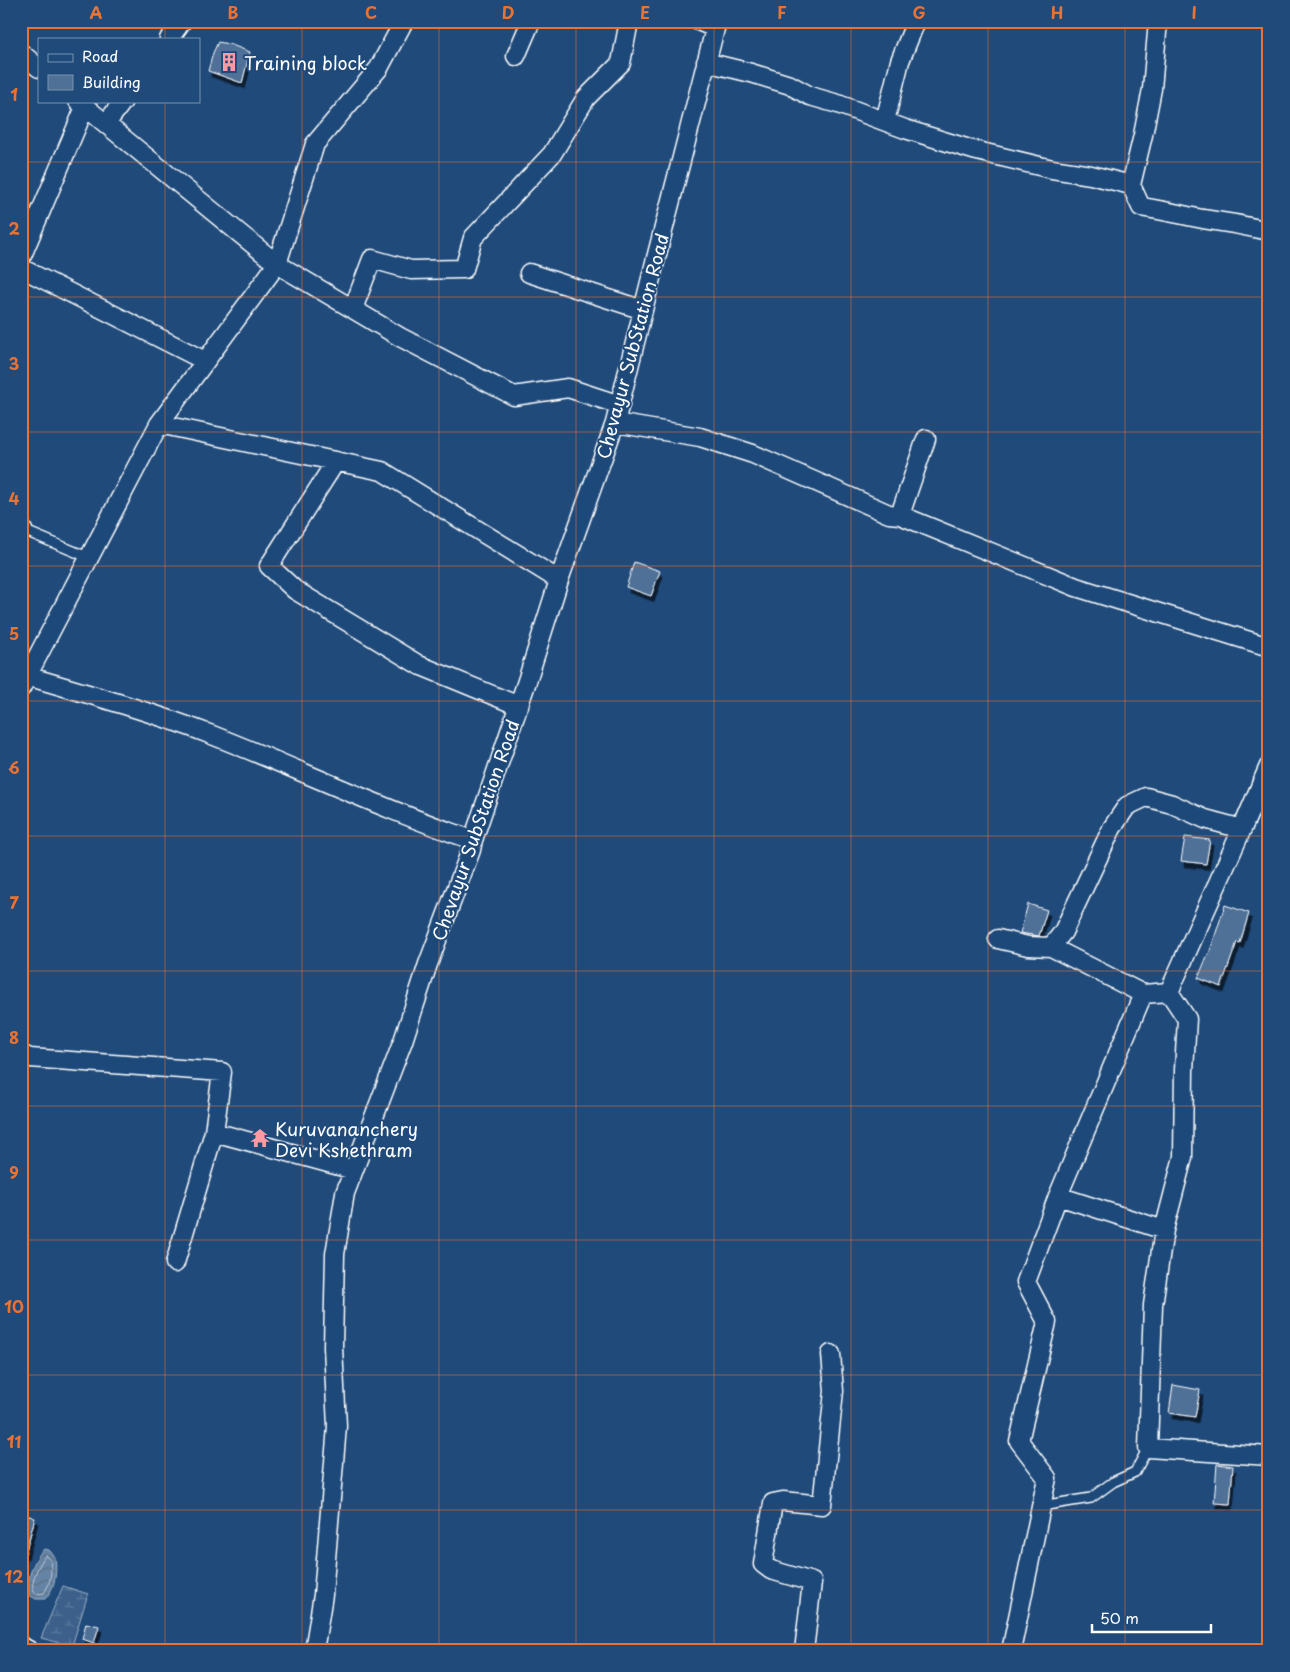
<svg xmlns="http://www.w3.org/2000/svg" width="1290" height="1672" font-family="'Playpen Sans',sans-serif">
	<defs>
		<pattern id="wetland-marsh" width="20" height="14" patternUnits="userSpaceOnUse" patternTransform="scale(1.25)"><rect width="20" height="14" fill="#3c618b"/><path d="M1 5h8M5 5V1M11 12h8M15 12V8" fill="none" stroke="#59799c"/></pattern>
		<pattern id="water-waves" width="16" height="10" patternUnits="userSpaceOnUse" patternTransform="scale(1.25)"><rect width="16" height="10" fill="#6583a4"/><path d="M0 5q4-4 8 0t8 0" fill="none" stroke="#5b6d81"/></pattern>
		<filter id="shadow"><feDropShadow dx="3" dy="5.5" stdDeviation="0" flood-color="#0009"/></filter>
	</defs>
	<rect width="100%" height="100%" fill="#1f4a7a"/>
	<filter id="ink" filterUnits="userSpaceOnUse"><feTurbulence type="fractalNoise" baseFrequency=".02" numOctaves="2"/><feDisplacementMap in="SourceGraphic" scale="10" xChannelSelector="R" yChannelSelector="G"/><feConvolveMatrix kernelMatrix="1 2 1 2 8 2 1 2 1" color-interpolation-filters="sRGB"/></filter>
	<g filter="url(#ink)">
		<!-- wetland -->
		<path fill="url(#wetland-marsh)" stroke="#9eb0c5" d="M63 1586 88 1594 72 1646 41 1638Z"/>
		<!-- water -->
		<path fill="url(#water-waves)" stroke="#a3b5c8" d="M44 1549 49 1550 55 1557C57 1572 56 1587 45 1599H36L29 1595C26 1580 33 1560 44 1549Z"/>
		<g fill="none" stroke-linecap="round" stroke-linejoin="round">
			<!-- shore -->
			<path stroke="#c1cddb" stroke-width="1" d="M46 1555 50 1559C52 1571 51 1583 44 1593L37 1594 33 1591C31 1579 39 1564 46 1555Z"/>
		</g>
		<!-- building -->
		<path fill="#507197" stroke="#fff" filter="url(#shadow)" d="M218 42 229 44 250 52 242 83 208 71 213 53Z
			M634 562 660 571 651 596 626 587Z
			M1185 837 1210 840 1206 864 1181 861Z
			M1028 904 1047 910 1039 936 1020 933Z
			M1225 905 1249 913 1240 943 1237 942 1221 987 1198 978 1208 954H1209Z
			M1173 1385 1200 1390 1195 1417 1169 1413Z
			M1217 1464 1233 1466 1230 1504 1214 1503Z
			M21 1513 35 1518 25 1554H21Z
			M86 1623 99 1626 94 1643 82 1639Z"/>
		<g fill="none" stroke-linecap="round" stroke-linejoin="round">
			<!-- lane casing -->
			<g stroke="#fff" stroke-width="12">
				<path id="lane" d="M23 530 90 558
					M1041 1506 1091 1498 1113 1482 1135 1472 1148 1448"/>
			</g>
			<!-- street casing -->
			<g stroke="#fff" stroke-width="21">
				<path id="street" d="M698 21 715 28
					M169 39 182 21
					M21 53 39 68
					M516 56 531 21
					M706 62 751 73 790 85 810 96 838 104 905 129 973 150 1052 169 1091 175 1131 185 1141 207C1162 210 1182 215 1203 219 1225 222 1247 226 1269 231
					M78 101 277 264 400 337 514 396 568 388 620 405
					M885 121 900 61 916 21
					M106 124 123 101
					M1131 185 1143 135 1152 89 1158 21
					M21 258 85 107
					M21 268 205 361
					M529 273 643 310
					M353 309 372 259 411 270 464 269 473 238 552 154 586 98 621 63 629 21
					M615 423 700 437 753 454 889 514 900 515 1076 587 1269 647
					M159 424 382 471 559 580
					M336 461 269 566 295 590 419 665 519 706
					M900 515 926 439
					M21 529 23 530
					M27 676C89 694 152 712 212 735 299 769 384 810 473 840
					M21 688 159 424 277 264 315 144 379 68 404 21
					M998 939 1028 946 1051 947 1063 932 1112 828 1127 806 1146 797 1172 804 1205 819 1242 829 1269 766
					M1051 947 1143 994 1169 992 1242 829
					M21 1054 30 1058 222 1072 214 1132 354 1170
					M1058 1196 1164 1230 1153 1305 1148 1448 1269 1456
					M1164 1230 1183 1157 1184 1070 1187 1019 1169 992
					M175 1263 214 1132
					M21 1646 30 1651
					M314 1651 323 1595 337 1426 333 1347 335 1254 345 1193 403 1041 428 964 471 850 473 840 527 681 559 580 615 423 654 266 717 21
					M804 1651 812 1582 771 1570 763 1564 773 1503 783 1501 822 1505 834 1391 831 1354
					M1011 1651 1047 1478 1019 1441 1047 1322 1026 1282 1058 1196 1143 994"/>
			</g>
			<!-- lane -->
			<use href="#lane" stroke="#1f4a7a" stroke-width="9"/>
			<!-- street -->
			<use href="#street" stroke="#1f4a7a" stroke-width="18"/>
		</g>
	</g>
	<!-- grid -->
	<path fill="none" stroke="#eb7230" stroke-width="1" stroke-opacity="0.55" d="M165 21V39M302 21V1651M439 21V1651M576 21V1651M714 21V1651M851 21V1651M988 21V1651M1125 21V1651M165 101V1651M21 162H1269M21 297H1269M21 432H1269M21 566H1269M21 701H1269M21 836H1269M21 971H1269M21 1106H1269M21 1240H1269M21 1375H1269M21 1510H1269"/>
	<!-- icons -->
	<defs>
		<g id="building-bare" transform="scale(1.5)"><path d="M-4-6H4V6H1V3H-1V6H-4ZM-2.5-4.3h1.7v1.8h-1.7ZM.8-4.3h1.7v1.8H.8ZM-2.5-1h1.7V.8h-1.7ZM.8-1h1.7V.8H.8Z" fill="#ff9aa2" stroke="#1f4a7a" stroke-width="2.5" paint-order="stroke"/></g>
		<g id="temple-bare" transform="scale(1.5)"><path d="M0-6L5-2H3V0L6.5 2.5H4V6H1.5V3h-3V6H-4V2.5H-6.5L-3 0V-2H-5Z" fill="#ff9aa2" stroke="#1f4a7a" stroke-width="2.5" paint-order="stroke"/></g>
	</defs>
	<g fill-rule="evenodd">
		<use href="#building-bare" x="229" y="62"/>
		<use href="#temple-bare" x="260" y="1138"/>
	</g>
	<g text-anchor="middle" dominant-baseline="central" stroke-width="4" stroke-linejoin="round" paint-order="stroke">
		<!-- poi labels -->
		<g font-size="18" fill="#fff" stroke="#1f4a7a" text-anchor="start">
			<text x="244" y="62">Training block</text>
			<text x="275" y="1128">Kuruvananchery<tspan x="275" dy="21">Devi Kshethram</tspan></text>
		</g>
		<!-- street labels -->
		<g font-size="18" fill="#fff" stroke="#1f4a7a">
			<text transform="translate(632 346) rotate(-75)">Chevayur SubStation Road</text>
			<text transform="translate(475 830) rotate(-71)">Chevayur SubStation Road</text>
		</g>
	</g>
	<!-- margin -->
	<rect width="1290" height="1672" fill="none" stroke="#1f4a7a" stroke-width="55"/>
	<!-- legend -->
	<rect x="38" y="38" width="162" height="65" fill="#1f4a7a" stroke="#7992af"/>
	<rect x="48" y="54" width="25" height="8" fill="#1f4a7a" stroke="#7992af"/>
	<text x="82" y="62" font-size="15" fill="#ffffff">Road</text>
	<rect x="48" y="75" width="25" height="15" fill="#507197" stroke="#7992af"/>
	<text x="82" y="88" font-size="15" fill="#ffffff">Building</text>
	<!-- scale -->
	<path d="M1092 1624v8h119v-8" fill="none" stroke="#ffffff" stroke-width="2.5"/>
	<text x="1100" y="1624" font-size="15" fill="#ffffff" stroke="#1f4a7a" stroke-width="4" paint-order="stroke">50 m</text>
	<rect x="28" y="28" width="1234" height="1616" fill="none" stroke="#eb7230" stroke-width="2"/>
	<g font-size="16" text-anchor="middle" font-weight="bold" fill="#eb7230">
		<text x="96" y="19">A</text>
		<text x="233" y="19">B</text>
		<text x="371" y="19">C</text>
		<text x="508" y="19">D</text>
		<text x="645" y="19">E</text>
		<text x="782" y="19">F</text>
		<text x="919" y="19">G</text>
		<text x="1057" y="19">H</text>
		<text x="1194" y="19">I</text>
		<text x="14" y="101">1</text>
		<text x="14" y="235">2</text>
		<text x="14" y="370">3</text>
		<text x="14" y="505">4</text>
		<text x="14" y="640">5</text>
		<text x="14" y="774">6</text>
		<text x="14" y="909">7</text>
		<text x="14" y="1044">8</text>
		<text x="14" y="1179">9</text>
		<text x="14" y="1313">10</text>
		<text x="14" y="1448">11</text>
		<text x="14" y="1583">12</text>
	</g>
</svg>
